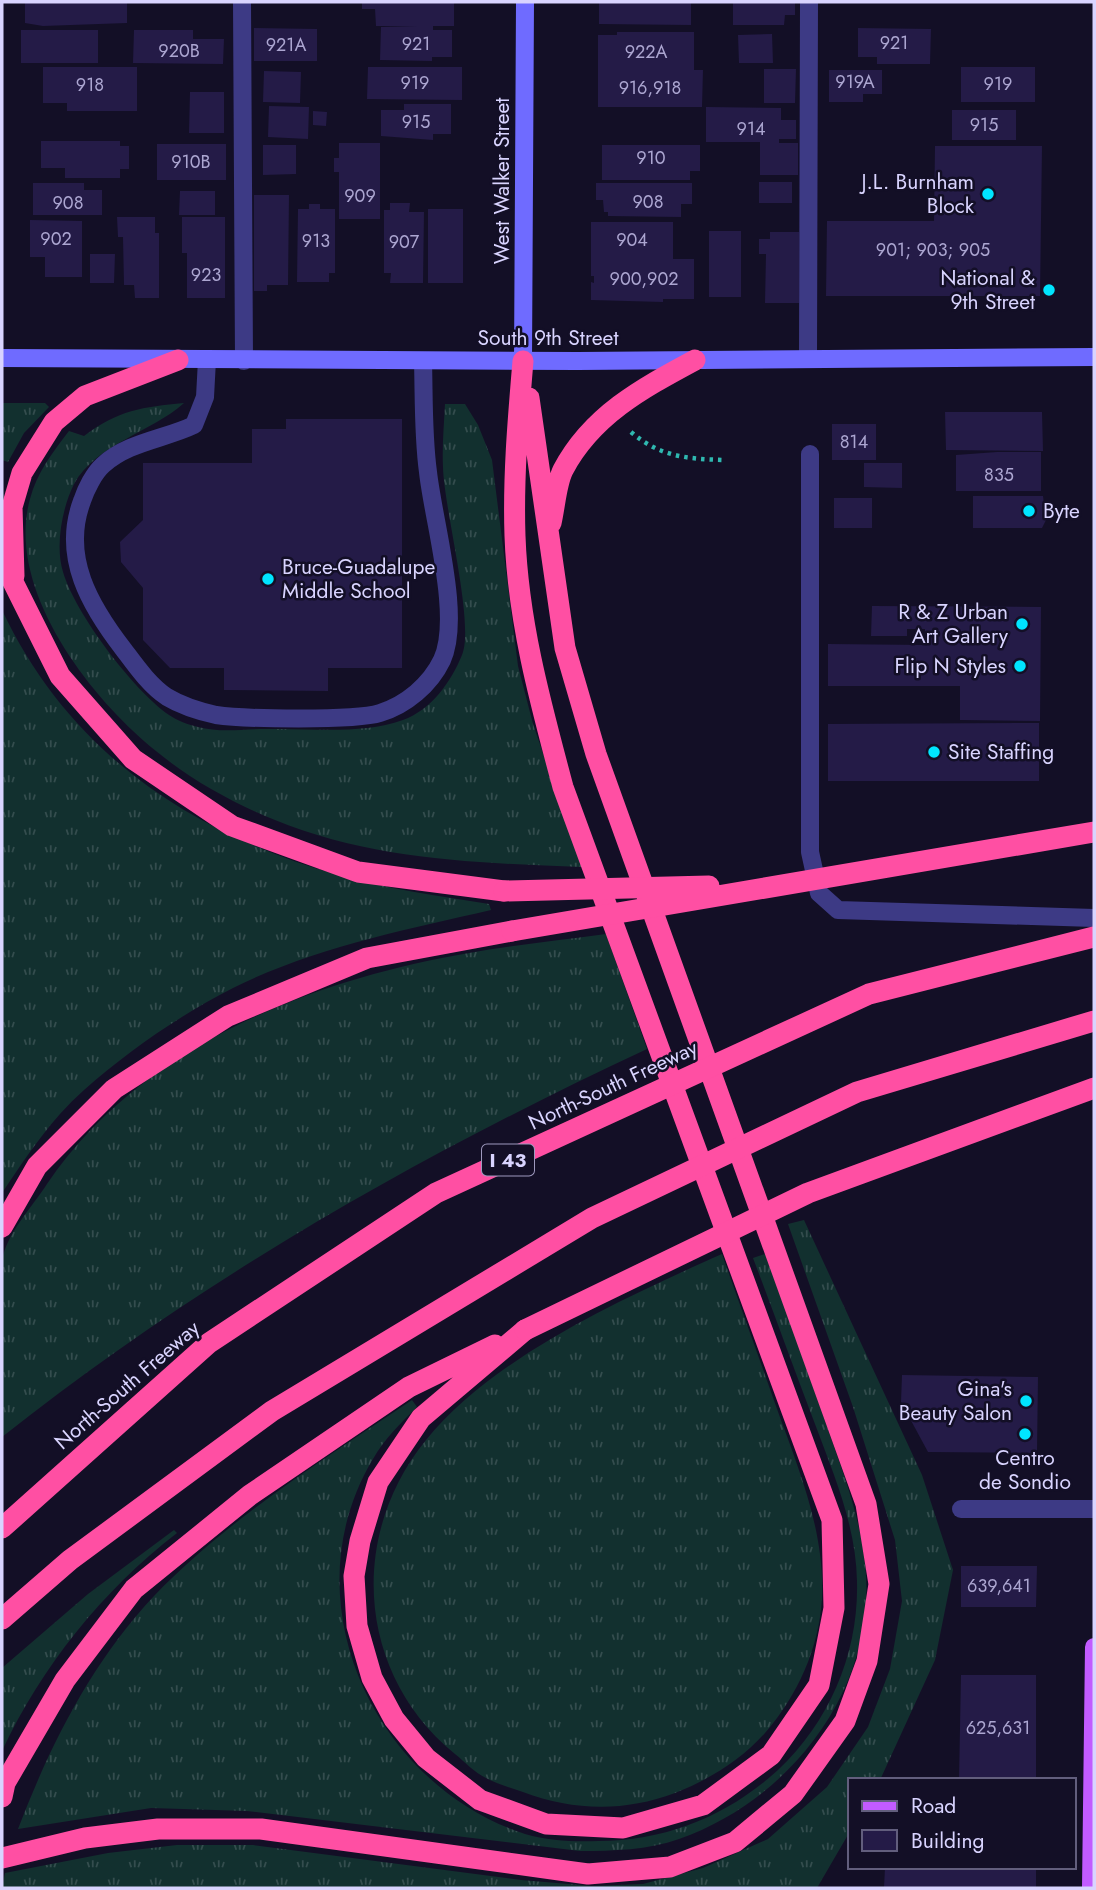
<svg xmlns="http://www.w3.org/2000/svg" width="1096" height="1890" font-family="Jost,sans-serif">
	<defs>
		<pattern id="grass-tufts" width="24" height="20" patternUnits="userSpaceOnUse" patternTransform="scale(1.75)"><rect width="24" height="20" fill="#12302f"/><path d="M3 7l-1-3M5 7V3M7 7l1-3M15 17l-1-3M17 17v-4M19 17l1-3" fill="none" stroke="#344d4e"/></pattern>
	</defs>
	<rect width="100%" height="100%" fill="#130f26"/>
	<!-- grass -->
	<path fill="url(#grass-tufts)" d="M2 403H45L49 407 24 433 8 462 2 460Z
		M184 403C152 432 96 444 74 484 62 508 55 546 63 572 75 613 133 690 169 715 176 720 189 725 198 727 219 733 245 729 267 729 311 728 361 735 403 720 431 710 451 682 462 655 475 624 444 509 443 467 442 446 444 425 445 404H465L478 425 492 460 518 666 533 724 582 867C478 863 372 860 275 820 233 803 191 780 156 751 90 698 5 589 30 499 37 472 53 452 69 431L84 436C118 410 143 407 184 403Z
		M2 610C69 752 190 833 338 875 387 889 439 896 489 904L491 910C404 930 313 948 233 988 180 1015 128 1051 84 1090 51 1119 26 1157 2 1193Z
		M606 934 647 1049C418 1156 200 1280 2 1437 2 1396 2 1355 2 1314 2 1297 0 1278 2 1261 6 1234 33 1206 47 1184 141 1046 311 980 469 953 514 945 561 940 606 934Z
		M804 1220 922 1475 953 1570 935 1660 880 1780H849V1833L817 1888H2L5 1873 108 1853 177 1845H253L521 1880 592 1886 643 1884 703 1868 768 1839 827 1787 868 1727 890 1669 902 1601 895 1540 853 1407 788 1224Z
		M722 1254C740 1306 759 1357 777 1409 799 1470 825 1532 822 1598 819 1649 797 1696 765 1733 740 1761 710 1779 675 1793 624 1812 574 1811 523 1792 511 1788 497 1784 486 1778 475 1773 465 1762 455 1754 358 1675 347 1537 426 1440 494 1356 624 1298 722 1254Z
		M765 1254C786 1310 806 1367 826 1424 841 1467 858 1510 864 1556 882 1681 795 1798 679 1839 648 1850 613 1851 580 1851L247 1811 151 1808 18 1829C50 1745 92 1662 154 1596 229 1518 323 1460 412 1400L417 1407C401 1423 384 1439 373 1459 288 1600 374 1785 525 1834 549 1841 575 1842 599 1841 667 1841 729 1815 778 1770 830 1721 859 1652 857 1581 856 1526 834 1475 815 1424 794 1369 774 1313 753 1258Z
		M174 1530 177 1533C102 1591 42 1666 2 1751V1668L88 1594Z"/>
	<!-- building -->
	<path fill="#241b47" d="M25 2H127V23L43 26 25 23Z
		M362 2H454V26H433V30H452V57H432V61L380 60 381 27 417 26H376L375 9H362Z
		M599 2H691V25L599 24Z
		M733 2H795V15H785L784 25H733Z
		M254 28 317 29V61H254Z
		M858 28 931 29 930 64H877V57H858Z
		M21 30H98V63H21Z
		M134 30H193V39H224L223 64 133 63Z
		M617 32H694V70H703L702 107H598V35H617Z
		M772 34 773 63H739L738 35Z
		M43 67H137V111H67V103H43Z
		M368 67H462V100L367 99Z
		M961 67H1035V102H961Z
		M764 69H796L795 103H764Z
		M829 70H882V94H863V102H829Z
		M264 71 301 72 300 103 263 102Z
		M190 92H224V133H189Z
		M404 104H451V134H433V140L381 136V110H404Z
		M269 106 309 107 308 139 268 137Z
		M706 107 781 108V120H796V139H779V143H798V175H760V142H706Z
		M952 110H1016V140H952Z
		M313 111 327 112 326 126 313 125Z
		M41 141H120V146H129V169H120V178H65V168H41Z
		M339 143H380V219H339V172H334V158H339Z
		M157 144H226V180H157Z
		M263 145H296V174L263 175Z
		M602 145H700V171H690V180H602Z
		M935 146H1042L1040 296H826L827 221H934Z
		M759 182H792V203H759Z
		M33 183H84V190H102V215H33Z
		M596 183H692V204H681V217L608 216V212H604L603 200H596Z
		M180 191H215V215H179Z
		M254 195H289L288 285H267V291H254Z
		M390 203H410L409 212H424L423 283H390L391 273H384V210H390Z
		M309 204H320V209H335V273H329V282H297L298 209H309Z
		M428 209H463V283H428Z
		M117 217H155V233H159V298H135L134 285H124L123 237H118Z
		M182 217H225V298H187V253H182Z
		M30 220 82 221V277H45V257H30Z
		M591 222H673V259H694V299H663V302L591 300V282L594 283V276H591Z
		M709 231H741V297H709Z
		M770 232H799V303H765L766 254H759V239H770Z
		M90 254H115L114 283H90Z
		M945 412H1042L1043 451 946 450Z
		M286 419H402V668H328V691L224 690V668H170L143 640V588L121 562 120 542 143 520V463H252V429H286Z
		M832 424H876V460H832Z
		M997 452H1041V491H956V455Z
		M864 463H902V488L864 487Z
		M973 496H1043L1046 520 1042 528H973Z
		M834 498H872V528H834Z
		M872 606 1041 607 1040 721 960 720V686H828V644L925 645V629H907V636H871Z
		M1039 723V781H828V724Z
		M902 1375 1038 1377 1037 1453 928 1452 901 1402Z
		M961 1566H1037L1036 1607H961Z
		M961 1675H1036V1780H959Z
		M885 1867H1036V1888H884Z"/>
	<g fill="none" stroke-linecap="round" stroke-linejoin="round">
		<!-- path -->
		<path stroke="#2fb8b0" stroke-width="4.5" stroke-dasharray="3.5 5" stroke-linecap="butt" d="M631 432C660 457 688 459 725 460"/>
		<!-- lane -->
		<path stroke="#3d3a85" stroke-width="18" d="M242 2 244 361
			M808 359 809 2
			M207 360 205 397 194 425C165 439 128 442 103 465 94 473 86 489 82 501 61 557 90 606 124 650 136 666 150 686 167 697 182 706 198 711 216 715 243 719 355 721 380 713 406 705 430 685 442 660 462 617 433 520 428 472 423 436 424 398 423 361
			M810 454V852L819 893 838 910 1094 918"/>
		<!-- street -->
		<path stroke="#3d3a85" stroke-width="18" d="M961 1509H1094"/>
		<!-- secondary -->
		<path stroke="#6f6bff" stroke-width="18" d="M2 358 578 361 1094 357
			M523 361 525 2"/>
		<!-- primary -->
		<path stroke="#c25bff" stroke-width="18" d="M1091 1888 1094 1647"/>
		<!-- highway -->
		<path stroke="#ff4fa3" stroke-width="21" d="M523 361C518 420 513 478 515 536 518 622 541 705 563 787L832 1520 834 1608 819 1685 771 1755 703 1805 623 1828 546 1824 480 1800 426 1758 394 1719 372 1678 357 1626 354 1576 360 1541 378 1482 421 1418 525 1330
			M551 523C555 506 556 484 563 470 592 415 643 388 695 360
			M2 560 60 676 133 759 232 826 358 872 504 891
			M14 576 12 507 22 473 54 422 85 396 178 360
			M2 1227 37 1166 114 1089 228 1016 367 958 512 931
			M2 1797 5 1783 65 1680 134 1589 250 1495 409 1387 495 1345
			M2 1858 85 1838 158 1829H261L588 1874 670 1867 735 1842 793 1794 845 1721 867 1661 879 1584 866 1504 596 754 565 648 529 398"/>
		<!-- highway-bridge -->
		<path stroke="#ff4fa3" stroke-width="21" d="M504 891 709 886
			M512 931 1094 832
			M525 1330 808 1193 1094 1088
			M2 1528 209 1343 436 1193 869 994 1094 937
			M2 1619 70 1560 272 1411 592 1218 857 1092 1094 1021"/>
	</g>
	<!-- markers -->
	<g fill="#00e5ff" stroke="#130f26" stroke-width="2.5">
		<circle cx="988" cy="194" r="7"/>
		<circle cx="1049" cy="290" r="7"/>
		<circle cx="1029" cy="511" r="7"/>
		<circle cx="268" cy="579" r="7"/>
		<circle cx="1022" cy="624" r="7"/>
		<circle cx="1020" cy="666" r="7"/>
		<circle cx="934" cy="752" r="7"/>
		<circle cx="1026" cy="1401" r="7"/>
		<circle cx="1025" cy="1434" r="7"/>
	</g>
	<g text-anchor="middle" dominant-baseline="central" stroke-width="5" stroke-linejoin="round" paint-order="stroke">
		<!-- number labels -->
		<g font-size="18" fill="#aca6d1">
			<text x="894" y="43">921</text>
			<text x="416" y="44">921</text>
			<text x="286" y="45">921A</text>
			<text x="179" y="51">920B</text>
			<text x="646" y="52">922A</text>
			<text x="855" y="82">919A</text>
			<text x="415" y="83">919</text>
			<text x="998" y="84">919</text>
			<text x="90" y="85">918</text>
			<text x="650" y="88">916,918</text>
			<text x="416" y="122">915</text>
			<text x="984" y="125">915</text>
			<text x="751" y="129">914</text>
			<text x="651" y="158">910</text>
			<text x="191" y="162">910B</text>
			<text x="360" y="196">909</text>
			<text x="648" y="202">908</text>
			<text x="68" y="203">908</text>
			<text x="56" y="239">902</text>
			<text x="632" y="240">904</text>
			<text x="316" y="241">913</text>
			<text x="404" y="242">907</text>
			<text x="933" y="250">901; 903; 905</text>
			<text x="206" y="275">923</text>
			<text x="644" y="279">900,902</text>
			<text x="854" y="442">814</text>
			<text x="999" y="475">835</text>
			<text x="999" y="1586">639,641</text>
			<text x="998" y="1728">625,631</text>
		</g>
		<!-- shield labels -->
		<rect fill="#130f26" stroke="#9e99be" stroke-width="2" x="482" y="1144.5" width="52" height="31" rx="5"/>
		<g font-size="19" font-weight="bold" fill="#d9d4ff">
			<text x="508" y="1160">I 43</text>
		</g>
		<!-- street labels -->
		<g font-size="21" fill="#d9d4ff" stroke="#130f26">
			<text transform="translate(502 181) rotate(-90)">West Walker Street</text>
			<text x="548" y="338">South 9th Street</text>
			<text transform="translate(613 1085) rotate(-25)">North-South Freeway</text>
			<text transform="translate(127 1385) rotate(-41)">North-South Freeway</text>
		</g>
		<!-- poi labels -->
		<g font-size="21" fill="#d9d4ff" stroke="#130f26" text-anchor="end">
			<text x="974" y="182">J.L. Burnham<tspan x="974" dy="24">Block</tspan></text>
			<text x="1035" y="278">National &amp;<tspan x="1035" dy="24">9th Street</tspan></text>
			<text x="1043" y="511" text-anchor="start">Byte</text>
			<text x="282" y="567" text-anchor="start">Bruce-Guadalupe<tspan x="282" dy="24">Middle School</tspan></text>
			<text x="1008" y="612">R &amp; Z Urban<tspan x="1008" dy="24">Art Gallery</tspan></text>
			<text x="1006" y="666">Flip N Styles</text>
			<text x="948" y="752" text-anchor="start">Site Staffing</text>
			<text x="1012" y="1389">Gina's<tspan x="1012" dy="24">Beauty Salon</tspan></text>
			<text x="1025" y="1458" text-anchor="middle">Centro<tspan x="1025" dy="24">de Sondio</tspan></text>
		</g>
	</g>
	<!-- border -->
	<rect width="1096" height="1890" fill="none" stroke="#d9d4ff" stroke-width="7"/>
	<!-- legend -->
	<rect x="848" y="1778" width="228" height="91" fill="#130f26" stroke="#625e7d" stroke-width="2"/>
	<rect x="862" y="1801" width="35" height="10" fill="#c25bff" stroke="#625e7d" stroke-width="2"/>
	<text x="911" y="1813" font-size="21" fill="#d9d4ff">Road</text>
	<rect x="862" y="1830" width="35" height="21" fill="#241b47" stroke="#625e7d" stroke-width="2"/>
	<text x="911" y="1848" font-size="21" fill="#d9d4ff">Building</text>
</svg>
